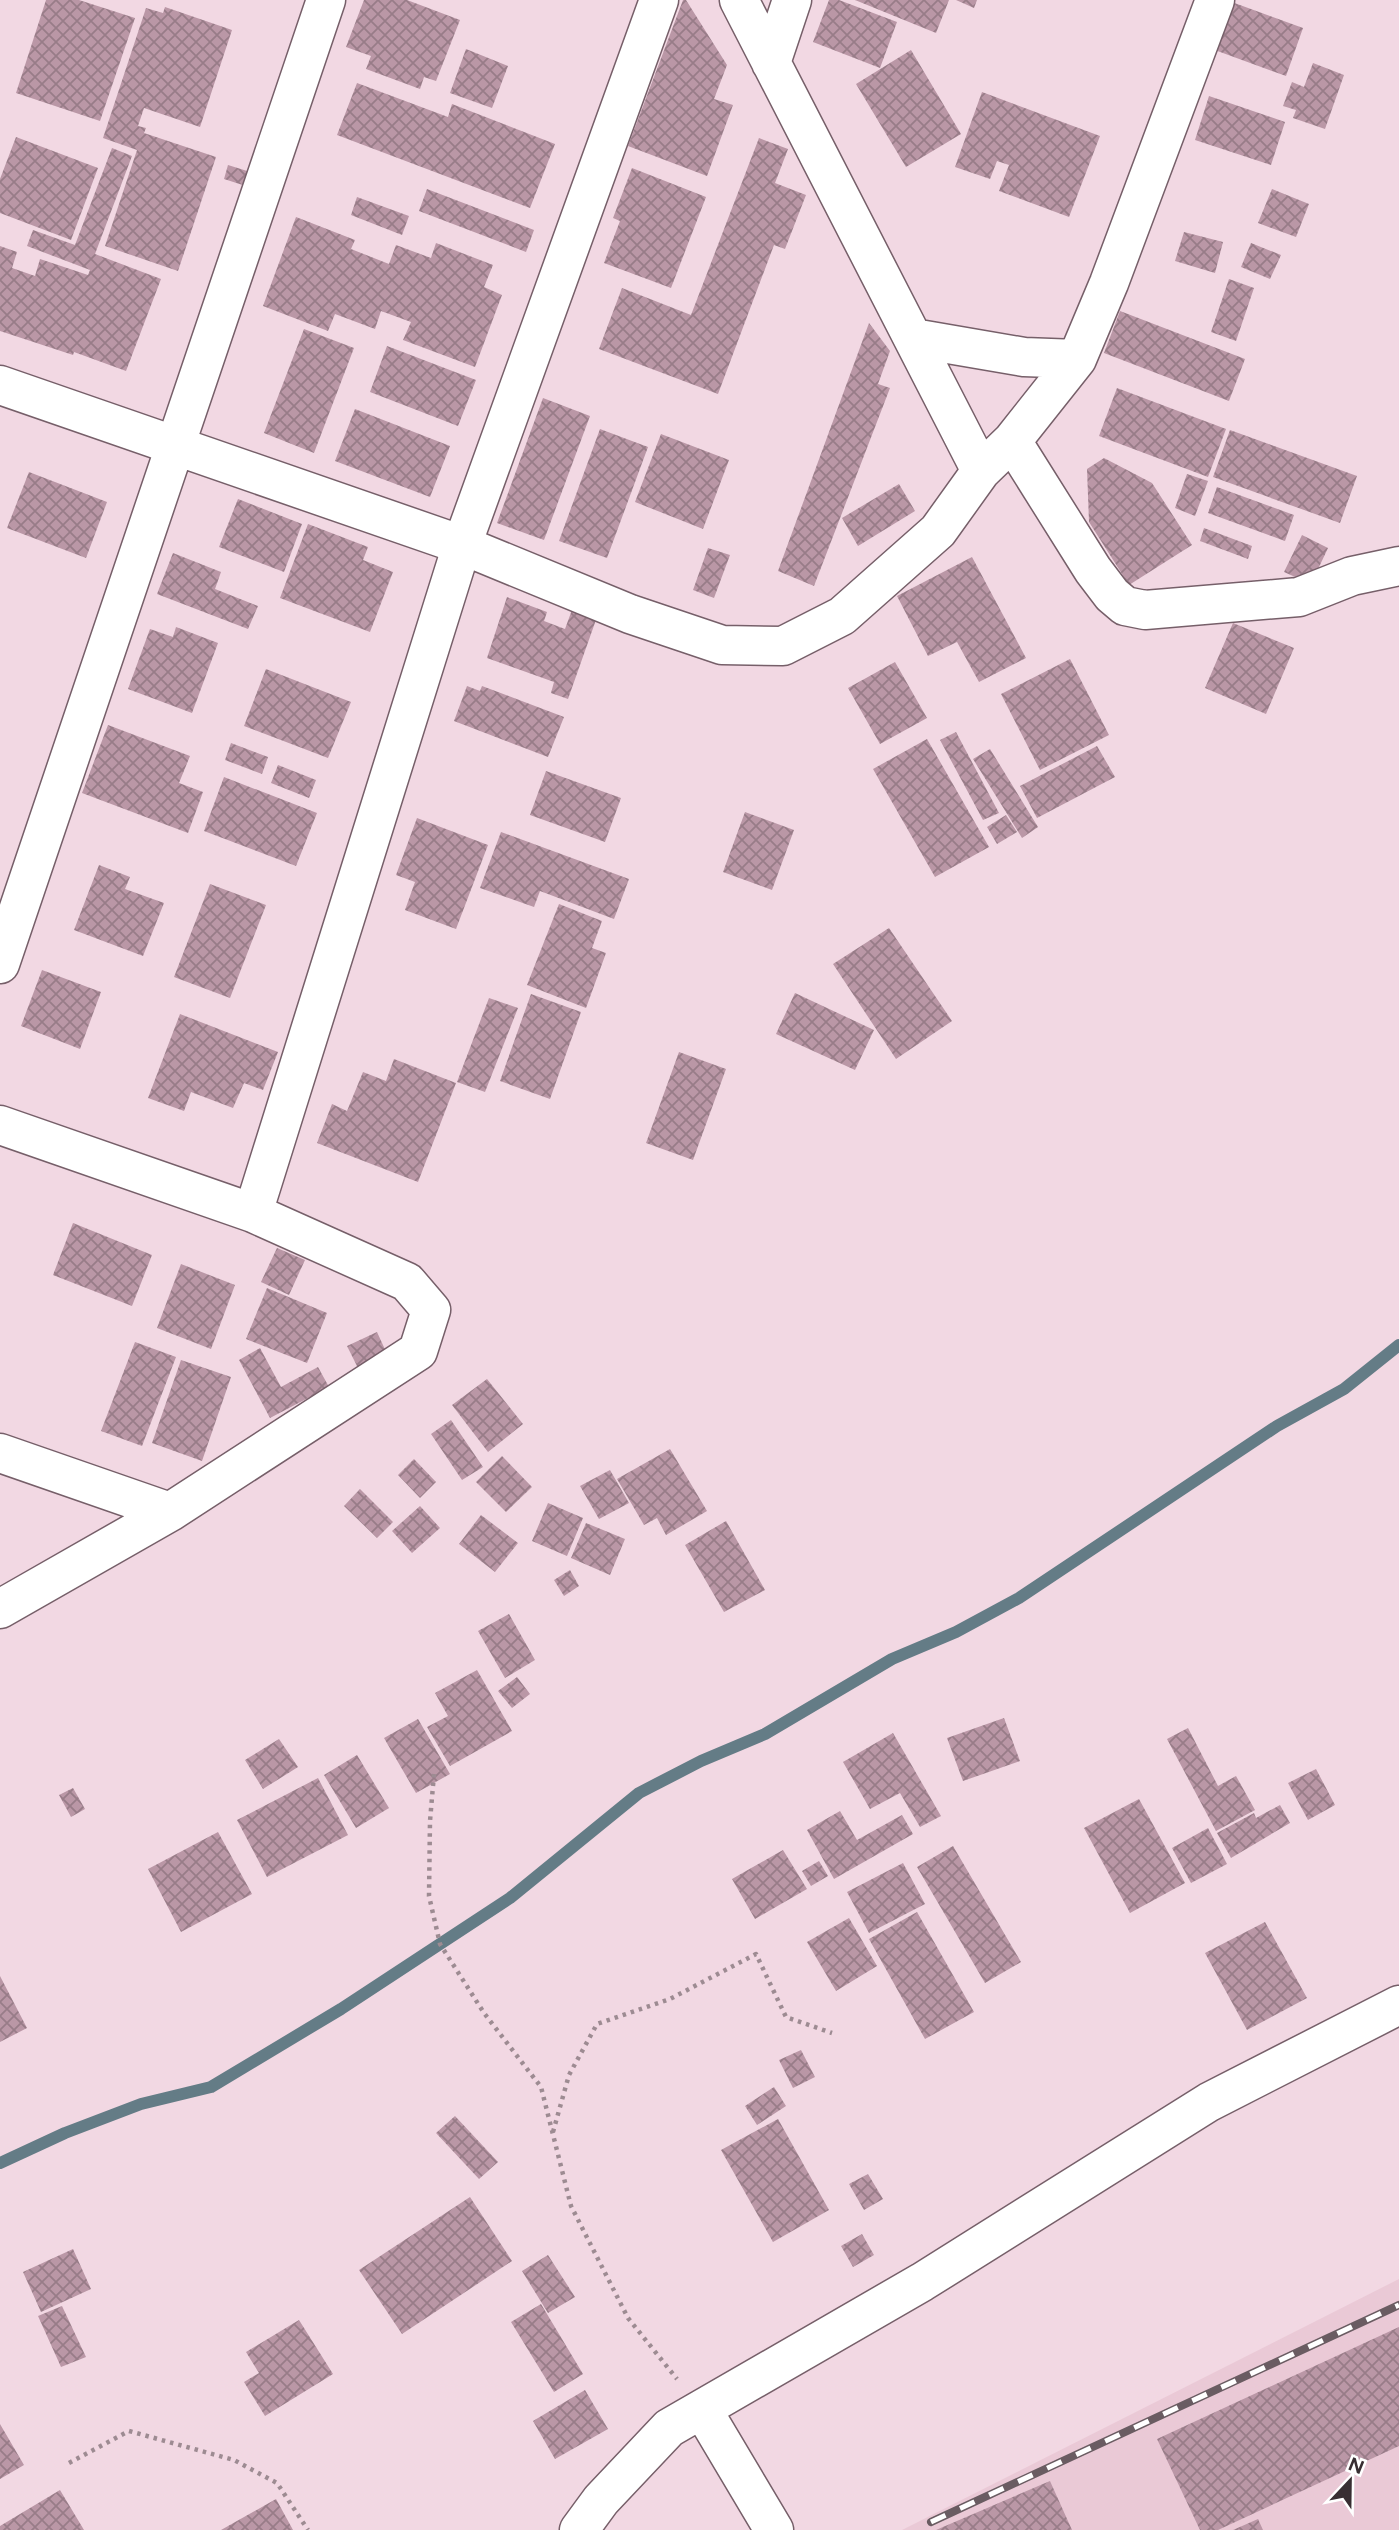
<svg xmlns="http://www.w3.org/2000/svg" width="1399" height="2530" font-family="Figtree,sans-serif">
	<defs>
		<pattern id="building-cross-hatch" width="8" height="8" patternUnits="userSpaceOnUse" patternTransform="scale(1.75)"><rect width="8" height="8" fill="#ba97a6"/><path d="M0 0l8 8M0 8l8-8" fill="none" stroke="#987c88"/></pattern>
	</defs>
	<rect width="100%" height="100%" fill="#f2d8e3"/>
	<!-- built -->
	<path fill="#eac9d6" d="M1399 2279V2530H902Z"/>
	<g fill="none" stroke-linecap="round" stroke-linejoin="round">
		<!-- stream -->
		<path stroke="#647c86" stroke-width="12" d="M0 2163 65 2133 141 2104 211 2087 341 2009 510 1898 639 1793 701 1761 765 1734 892 1659 956 1632 1019 1598 1277 1426 1344 1389 1399 1345"/>
	</g>
	<!-- building -->
	<path fill="url(#building-cross-hatch)" d="M46 0H79L135 18 100 121 16 93Z
		M364 0H407L460 20 436 81 424 77 420 89 366 69 371 56 346 47Z
		M683 0H686L727 65 714 99 733 105 707 176 628 146Z
		M829 0H839L897 22 880 68 813 42Z
		M855 0H949L936 33Z
		M956 0H977L974 8Z
		M1229 1 1303 28 1286 76 1212 49Z
		M165 7 232 30 200 127 144 108 138 126 146 128 144 133 216 157 178 271 105 246 137 150 103 138 146 8 163 13Z
		M466 49 508 66 492 108 450 93Z
		M911 50 961 134 906 167 856 84Z
		M1313 63 1344 75 1325 129 1293 118 1296 110 1283 106 1292 82 1304 87Z
		M357 83 448 117 452 104 555 144 530 208 337 135Z
		M982 92 1100 136 1069 217 999 191 1009 165 997 161 990 179 955 167Z
		M1209 96 1285 122 1271 165 1195 140Z
		M16 137 98 168 71 240 0 213V179Z
		M759 138 788 149 775 183 806 195 785 249 774 245 718 394 599 349 622 288 691 315Z
		M112 148 132 156 95 254 161 279 126 371 74 352 73 355 0 331V246L17 252 12 268 35 276 40 259 88 275 90 270 27 246 33 230 75 245Z
		M228 165 257 174 252 188 224 179Z
		M632 168 706 197 671 288 604 263 620 221 613 218Z
		M427 189 534 230 526 252 419 211Z
		M1272 189 1309 204 1296 237 1258 223Z
		M357 197 409 216 402 235 351 215Z
		M296 217 355 240 351 249 389 264 396 245 431 258 436 243 493 265 484 287 502 295 475 367 403 340 411 322 381 311 375 329 335 314 328 331 263 306Z
		M1184 232 1223 242 1215 273 1175 261Z
		M1251 243 1281 255 1270 279 1241 267Z
		M1229 279 1254 288 1236 341 1211 332Z
		M1120 311 1245 359 1229 401 1104 353Z
		M869 323 890 351 878 384 890 388 814 586 778 571Z
		M304 329 354 348 314 453 264 433Z
		M387 346 476 380 458 426 370 392Z
		M1117 388 1226 429 1208 477 1099 436Z
		M543 398 590 416 544 540 497 523Z
		M355 409 450 446 430 497 335 461Z
		M600 429 648 447 607 558 559 541Z
		M1230 430 1357 476 1340 523 1213 477Z
		M661 434 729 460 703 529 635 502Z
		M1104 458 1152 483 1192 545 1129 585 1089 522 1087 469Z
		M29 472 107 502 86 558 7 528Z
		M1187 474 1208 481 1195 516 1175 508Z
		M899 484 915 511 858 546 842 518Z
		M1217 487 1294 515 1285 541 1208 513Z
		M238 499 302 524 284 572 219 547Z
		M308 524 368 547 363 560 393 572 370 632 280 598Z
		M1204 528 1252 546 1248 559 1200 541Z
		M1302 535 1328 548 1311 584 1284 572Z
		M708 548 730 555 714 598 693 590Z
		M173 553 221 572 215 589 258 606 248 629 157 594Z
		M972 557 1026 658 979 682 957 642 928 656 897 596Z
		M507 597 547 612 544 621 565 629 573 607 597 617 568 699 551 693 554 682 487 658Z
		M1233 623 1294 648 1266 714 1205 688Z
		M176 627 218 643 192 713 128 689 150 629 173 637Z
		M1070 659 1109 735 1040 770 1001 694Z
		M895 662 927 718 880 744 848 688Z
		M266 669 351 702 328 758 244 726Z
		M467 686 480 691 482 686 564 717 548 757 454 721Z
		M108 725 190 756 179 783 203 792 188 833 82 793Z
		M956 732 999 813 983 820 940 740Z
		M927 739 989 847 935 877 873 769Z
		M231 743 268 757 262 774 225 760Z
		M1097 746 1115 777 1037 818 1020 786Z
		M990 749 1038 827 1022 838 973 759Z
		M278 765 316 780 309 798 271 783Z
		M546 771 621 798 605 842 530 815Z
		M224 777 317 813 296 866 204 831Z
		M745 812 794 830 772 890 723 872Z
		M1006 815 1017 832 997 844 987 827Z
		M417 818 488 845 456 929 405 910 415 882 396 875Z
		M501 832 629 879 614 919 540 891 534 907 480 888Z
		M99 865 130 877 125 889 164 903 143 956 74 930Z
		M210 884 266 905 230 998 174 977Z
		M559 904 602 921 592 948 606 953 586 1008 527 985Z
		M889 928 952 1021 896 1059 833 964Z
		M42 970 101 992 80 1049 21 1026Z
		M795 993 874 1030 855 1070 776 1034Z
		M531 994 581 1012 550 1099 500 1081Z
		M489 998 518 1008 485 1092 457 1082Z
		M180 1014 278 1052 263 1090 244 1083 233 1108 191 1092 184 1111 148 1098Z
		M679 1052 726 1069 693 1160 646 1143Z
		M394 1059 456 1083 418 1182 317 1143 332 1104 347 1111 363 1072 386 1081Z
		M73 1223 152 1255 132 1306 53 1275Z
		M277 1248 305 1260 289 1295 261 1282Z
		M181 1264 235 1285 211 1349 157 1328Z
		M267 1288 327 1313 307 1363 246 1339Z
		M377 1332 388 1356 359 1370 347 1346Z
		M135 1342 176 1357 142 1446 101 1431Z
		M260 1348 281 1387 318 1367 329 1387 270 1418 239 1360Z
		M181 1360 231 1377 202 1461 152 1443Z
		M487 1379 523 1424 488 1452 452 1405Z
		M451 1420 483 1467 462 1480 431 1434Z
		M670 1449 707 1511 666 1535 657 1518 644 1525 617 1479Z
		M502 1456 532 1487 506 1512 476 1482Z
		M414 1459 436 1482 420 1498 398 1475Z
		M610 1470 629 1503 599 1519 580 1486Z
		M360 1489 393 1522 377 1538 344 1506Z
		M548 1503 583 1518 567 1556 532 1541Z
		M420 1506 440 1528 412 1553 392 1531Z
		M481 1515 518 1543 495 1572 459 1544Z
		M726 1521 765 1590 724 1612 685 1545Z
		M586 1523 625 1539 610 1575 571 1558Z
		M570 1570 579 1586 564 1596 554 1580Z
		M509 1614 535 1660 505 1678 478 1631Z
		M477 1670 512 1731 450 1766 427 1727 448 1716 435 1693Z
		M517 1677 530 1694 512 1708 498 1691Z
		M1004 1718 1020 1761 963 1781 947 1738Z
		M418 1719 450 1774 416 1793 384 1738Z
		M1188 1728 1218 1786 1236 1776 1255 1810 1216 1831 1167 1739Z
		M893 1733 941 1816 920 1827 900 1793 870 1809 843 1762Z
		M279 1739 298 1767 263 1789 245 1760Z
		M357 1755 389 1808 356 1828 324 1775Z
		M1316 1769 1335 1805 1308 1820 1288 1783Z
		M318 1778 348 1835 267 1877 237 1820Z
		M73 1788 85 1809 71 1817 59 1795Z
		M1139 1799 1185 1883 1130 1913 1084 1828Z
		M1280 1805 1290 1823 1231 1858 1217 1833 1254 1813 1256 1818Z
		M840 1811 857 1840 902 1815 913 1834 834 1879 807 1830Z
		M1208 1828 1227 1864 1191 1883 1172 1848Z
		M218 1832 252 1894 181 1932 148 1869Z
		M953 1846 1021 1962 985 1983 917 1867Z
		M783 1850 807 1889 755 1919 732 1879Z
		M819 1861 828 1876 811 1886 802 1871Z
		M903 1863 925 1904 869 1933 847 1892Z
		M917 1912 974 2012 925 2039 869 1939Z
		M849 1918 877 1966 836 1991 807 1942Z
		M1265 1922 1307 1998 1247 2030 1205 1953Z
		M0 1976 27 2028 0 2042Z
		M801 2050 815 2077 793 2088 779 2060Z
		M774 2087 786 2106 757 2125 745 2106Z
		M455 2116 498 2162 479 2179 436 2133Z
		M778 2119 829 2210 773 2242 721 2150Z
		M868 2174 883 2199 864 2210 849 2184Z
		M470 2197 512 2261 402 2334 359 2270Z
		M862 2234 874 2255 853 2267 841 2246Z
		M73 2249 91 2289 41 2312 23 2272Z
		M548 2255 575 2297 548 2313 522 2271Z
		M541 2304 583 2374 554 2392 511 2322Z
		M62 2306 86 2357 61 2367 38 2316Z
		M299 2320 333 2374 265 2416 244 2382 259 2373 246 2352Z
		M1399 2327V2446L1218 2530H1200L1157 2439Z
		M585 2390 608 2429 555 2459 533 2421Z
		M0 2424 24 2465 0 2479Z
		M1050 2481 1072 2530H936Z
		M60 2490 84 2530H0V2526Z
		M276 2499 293 2530H221Z
		M1258 2519 1263 2530H1233Z"/>
	<g fill="none" stroke-linecap="round" stroke-linejoin="round">
		<!-- minor casing -->
		<g stroke="#765f69" stroke-width="41">
			<path id="minor" d="M739 0 981 471
				M771 63 792 0
				M913 338 1024 357 1077 359
				M0 385 462 545 630 614 722 645 783 646 842 616 938 531 981 471 1012 441 1077 359 1109 283 1215 0
				M1012 441 1093 570 1112 595 1125 606 1145 610 1299 597 1352 576 1399 566
				M0 964 326 0
				M0 1125 253 1213 407 1282 431 1310 418 1351 170 1512 0 1609
				M253 1213 462 545 659 0
				M0 1453 170 1512
				M702 2409 774 2530
				M579 2530 601 2500 669 2428 922 2282 1209 2102 1399 2005"/>
		</g>
		<!-- path -->
		<path stroke="#9d8b92" stroke-width="4.5" stroke-dasharray="3.5 5" stroke-linecap="butt" d="M434 1774 430 1821 429 1896 440 1944 484 2013 541 2087 571 2206 628 2318 677 2379
			M553 2132 569 2075 597 2024 670 1999 756 1954 786 2017 832 2033
			M69 2463 129 2431 234 2460 277 2483 308 2530"/>
		<!-- minor -->
		<use href="#minor" stroke="#fff" stroke-width="38"/>
		<!-- rail casing -->
		<g stroke="#6a5c62" stroke-width="8">
			<path id="rail" d="M931 2522 1399 2305"/>
		</g>
		<!-- rail -->
		<use href="#rail" stroke="#fff" stroke-width="5" stroke-dasharray="16" stroke-linecap="butt"/>
	</g>
	<!-- north arrow -->
	<g transform="translate(1350 2481) rotate(22)" stroke="#ffffff" stroke-width="5" paint-order="stroke">
	<path d="M0-5L12 26L0 18L-12 26Z" fill="#382e32"/>
	<text y="-10" font-size="19" font-weight="bold" text-anchor="middle" fill="#382e32">N</text>
	</g>
</svg>
